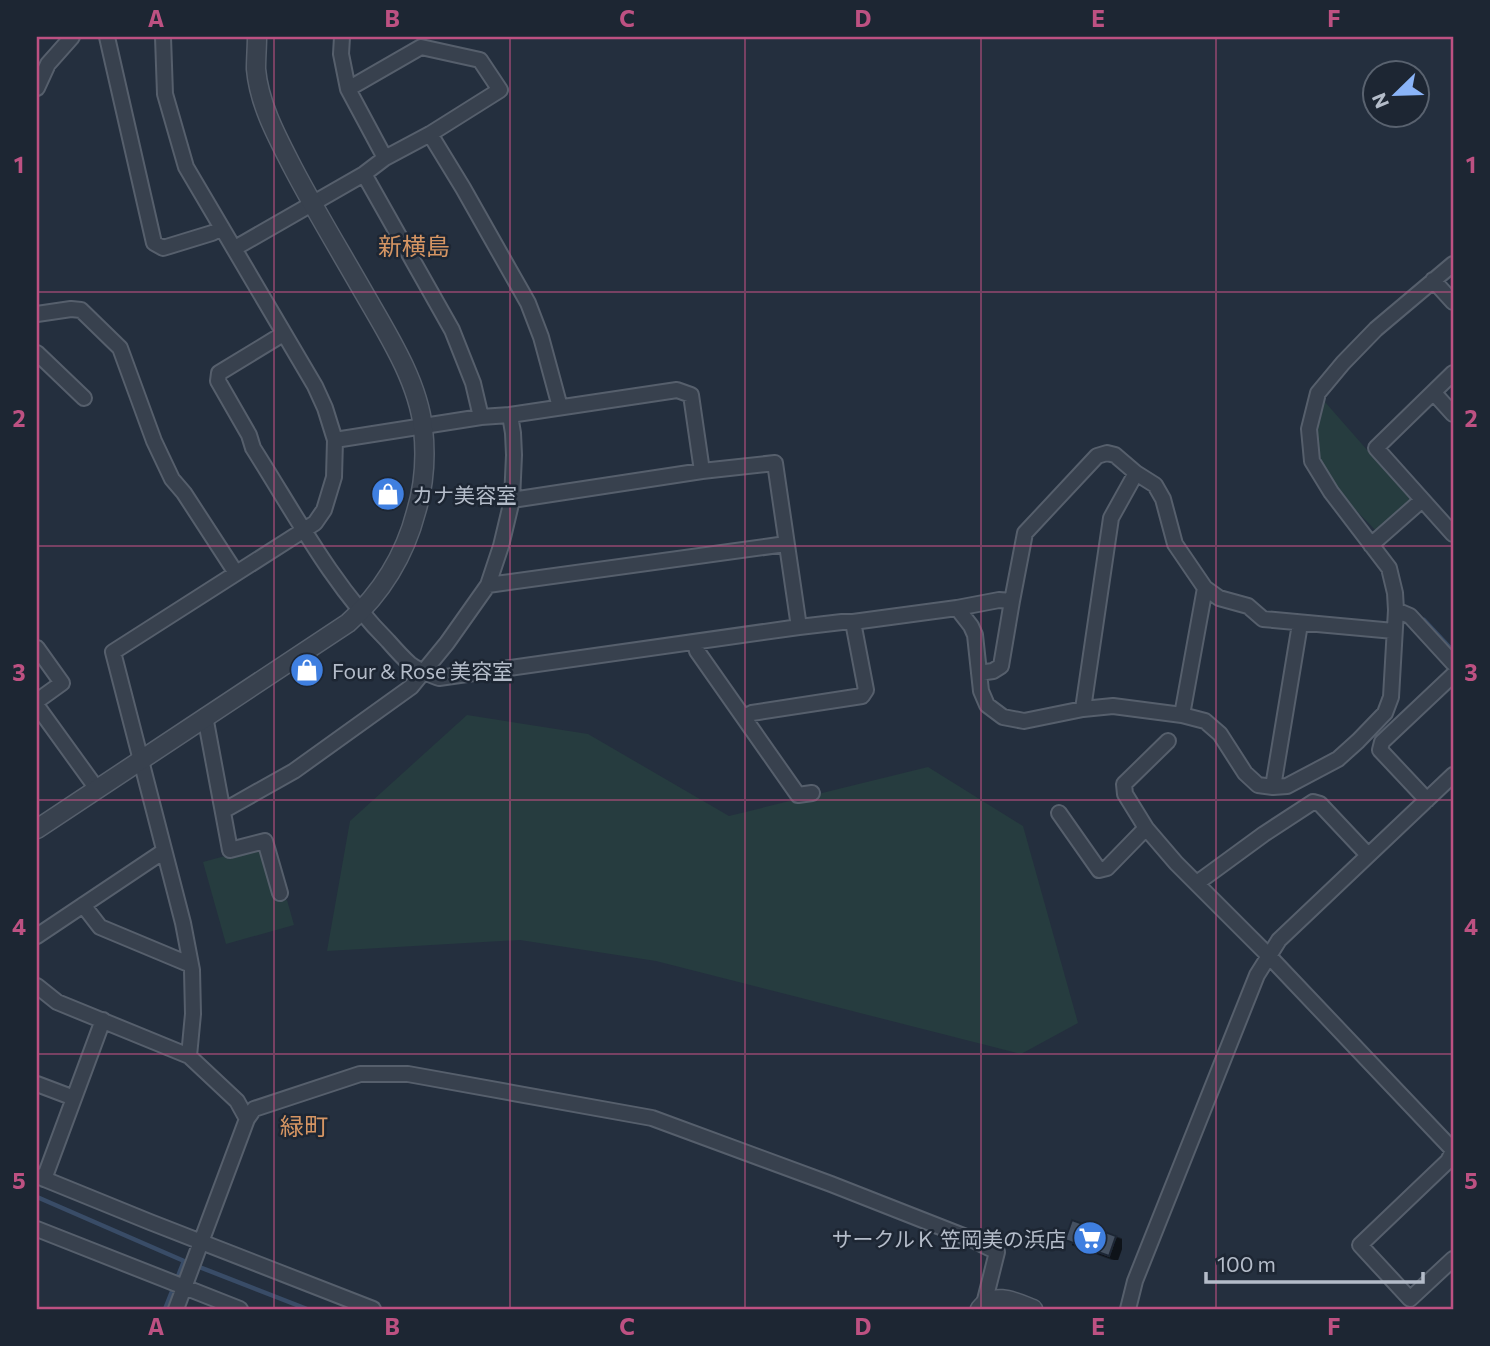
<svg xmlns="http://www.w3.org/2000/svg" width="1490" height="1346" font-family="Commissioner,'Noto Sans JP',sans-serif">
	<defs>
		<filter id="shadow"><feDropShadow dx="8" dy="4.5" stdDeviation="0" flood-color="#0009"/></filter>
	</defs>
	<rect width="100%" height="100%" fill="#242f3e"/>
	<!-- green -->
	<path fill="#263c3f" d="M1325 402 1411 500 1376 531C1356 509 1322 481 1318 451 1315 435 1320 418 1325 402Z
		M467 715 588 734 729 816 928 767 1023 826 1078 1023 1021 1054 656 961 520 940 327 951 350 821Z
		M261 846 277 902 287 900 294 925 226 944 203 862Z"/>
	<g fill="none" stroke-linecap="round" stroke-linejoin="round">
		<!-- stream -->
		<path stroke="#394c67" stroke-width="4.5" d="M1424 620 1453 651
			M37 1197 184 1261 307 1309
			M165 1309 184 1261"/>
	</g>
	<!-- building -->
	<path fill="#455162" stroke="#1f2835" stroke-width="2" filter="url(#shadow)" d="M1072 1220 1116 1236 1109 1256 1065 1240Z"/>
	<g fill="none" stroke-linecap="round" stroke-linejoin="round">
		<!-- minor casing -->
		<g stroke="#565f6c" stroke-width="18">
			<path id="minor" d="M107 37 154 243 163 248 212 233 222 228
				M163 37 165 94 186 167 315 386 325 408 335 440 334 477 324 510 315 523 113 652 183 923 192 970 193 1014 189 1056
				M342 37 341 54 348 89 385 158
				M37 88 48 64 72 37
				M430 134 463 188 528 303 541 337 560 407
				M364 174 452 330 473 383 481 417
				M235 248 364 174 385 158 430 134 500 90 480 60 421 47 348 89
				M1433 280 1453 302
				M37 314 71 309 81 310 120 348 154 441 172 479 184 493 236 573
				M283 334 219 373 218 381 249 435 253 448C295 514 332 585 388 641 395 649 402 657 410 664 419 671 429 674 439 678L799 627 842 622H853L957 608 971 626 975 635 981 691 987 705 1003 717 1024 721 1083 709 1113 706 1182 715 1205 721 1220 734 1245 773 1258 785 1273 787 1287 786 1338 759 1358 741 1385 713 1391 697 1396 610 1395 593 1389 568 1331 492 1312 461 1309 429 1318 393 1343 363 1376 329 1453 264
				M37 353 84 398
				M1453 373 1376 448 1453 534
				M1434 393 1453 414
				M335 440 481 417 510 415 677 390 691 395 702 471
				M512 500 702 471 775 463 799 627
				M1371 545 1422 500
				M488 585 786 544
				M957 608 999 600 1012 601 1025 533 1097 456 1107 453 1115 455 1136 473 1155 485 1163 499 1175 544 1205 588 1219 598 1248 606 1263 619 1394 631
				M1396 610 1410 616 1453 663
				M695 642 697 651 798 795 812 793
				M37 648 62 683 37 701
				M979 673 993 671 1001 666 1012 601
				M37 706 97 789
				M1083 709 1111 518 1136 473
				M1182 715 1205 588
				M205 716 230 850 265 841 280 893
				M744 717 752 713 862 696 866 690 853 622
				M1168 741 1124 784 1125 794 1146 828 1176 863 1268 955 1453 1150
				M1273 787 1300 624
				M1427 800 1380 750 1382 742 1453 675
				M223 811 294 771 411 687 447 643 488 585 501 546 512 500 514 455 513 433 510 415
				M1059 813 1099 870 1107 868 1146 828
				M1197 883 1264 834 1313 802 1320 804 1368 855
				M83 905 100 927 191 965
				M37 936 164 851
				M37 986 57 1002 189 1056 237 1101 247 1119
				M37 1084 74 1098
				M1453 1151 1448 1161 1360 1245 1410 1299 1453 1259
				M37 1176 150 1222 373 1309
				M44 1179 103 1020
				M37 1229 240 1309
				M176 1309 247 1119 254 1109 360 1074H408L652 1118 831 1184 971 1239 997 1252 984 1304
				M1128 1309 1135 1281 1257 975 1279 940 1453 775"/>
		</g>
		<!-- tertiary casing -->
		<g stroke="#565f6c" stroke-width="21">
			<path id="tertiary" d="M37 829 348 623C381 594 405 555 416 512 424 486 426 455 423 428 418 381 387 333 364 293 340 251 315 210 293 168 277 137 259 104 256 69 256 58 257 47 257 37
				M980 1309C994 1291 1015 1302 1033 1309"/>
		</g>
		<!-- minor -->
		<use href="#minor" stroke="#38414e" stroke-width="14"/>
		<!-- tertiary -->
		<use href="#tertiary" stroke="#38414e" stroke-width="18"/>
	</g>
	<!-- grid -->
	<path fill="none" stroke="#bd5182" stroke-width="2" stroke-opacity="0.55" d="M274 37V1309M510 37V1309M745 37V1309M981 37V1309M1216 37V1309M37 292H1453M37 546H1453M37 800H1453M37 1054H1453"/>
	<!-- icons -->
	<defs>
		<g id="shop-disc" transform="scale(1.75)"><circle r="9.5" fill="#3f7fe0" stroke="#1d2633"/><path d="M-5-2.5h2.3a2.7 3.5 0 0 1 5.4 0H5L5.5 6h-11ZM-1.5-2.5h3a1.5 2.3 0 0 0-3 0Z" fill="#fff"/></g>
		<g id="supermarket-disc" transform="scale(1.75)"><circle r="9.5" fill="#3f7fe0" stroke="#1d2633"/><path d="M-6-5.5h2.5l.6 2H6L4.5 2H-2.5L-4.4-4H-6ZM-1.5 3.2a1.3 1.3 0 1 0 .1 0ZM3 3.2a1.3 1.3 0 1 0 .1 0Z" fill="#fff"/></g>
	</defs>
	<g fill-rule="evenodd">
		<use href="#shop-disc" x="388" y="494"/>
		<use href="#shop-disc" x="307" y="670"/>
		<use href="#supermarket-disc" x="1090" y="1238"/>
	</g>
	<g text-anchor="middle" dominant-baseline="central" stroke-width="5" stroke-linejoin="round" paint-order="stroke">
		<!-- poi labels -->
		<g font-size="21" fill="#b4bcc9" stroke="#1d2633" text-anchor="start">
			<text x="412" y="494">カナ美容室</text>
			<text x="332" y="670">Four &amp; Rose 美容室</text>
			<text x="1066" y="1238" text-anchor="end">サークルＫ 笠岡美の浜店</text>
		</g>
		<!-- quarter labels -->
		<g font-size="24" fill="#d59563" stroke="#1d2633">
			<text x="414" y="245">新横島</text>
			<text x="304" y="1125">緑町</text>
		</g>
	</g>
	<!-- border -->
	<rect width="1490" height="1346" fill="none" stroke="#1d2633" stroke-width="77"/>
	<!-- north arrow -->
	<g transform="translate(1396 94) rotate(247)"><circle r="33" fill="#1d2633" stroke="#59626f" stroke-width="2"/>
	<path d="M0-5L12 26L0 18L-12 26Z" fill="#8ab4f8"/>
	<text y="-10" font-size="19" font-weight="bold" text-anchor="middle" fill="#b4bcc9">N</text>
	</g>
	<!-- scale -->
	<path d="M1206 1272v10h217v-10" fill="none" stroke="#b4bcc9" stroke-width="3.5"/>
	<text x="1217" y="1272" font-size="21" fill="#b4bcc9" stroke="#1d2633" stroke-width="5" paint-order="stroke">100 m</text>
	<rect x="38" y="38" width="1414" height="1270" fill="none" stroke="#bd5182" stroke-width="2.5"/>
	<g font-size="23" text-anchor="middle" font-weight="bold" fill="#bd5182">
		<text x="156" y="27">A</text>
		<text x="392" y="27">B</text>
		<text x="627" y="27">C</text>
		<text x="863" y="27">D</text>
		<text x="1098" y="27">E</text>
		<text x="1334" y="27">F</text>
		<text x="19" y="173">1</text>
		<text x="1471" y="173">1</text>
		<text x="19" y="427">2</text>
		<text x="1471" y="427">2</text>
		<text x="19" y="681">3</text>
		<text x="1471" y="681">3</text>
		<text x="19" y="935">4</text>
		<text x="1471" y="935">4</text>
		<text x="19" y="1189">5</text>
		<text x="1471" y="1189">5</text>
		<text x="156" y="1335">A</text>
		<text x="392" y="1335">B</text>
		<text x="627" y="1335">C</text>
		<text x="863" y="1335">D</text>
		<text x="1098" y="1335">E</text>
		<text x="1334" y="1335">F</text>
	</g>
</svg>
